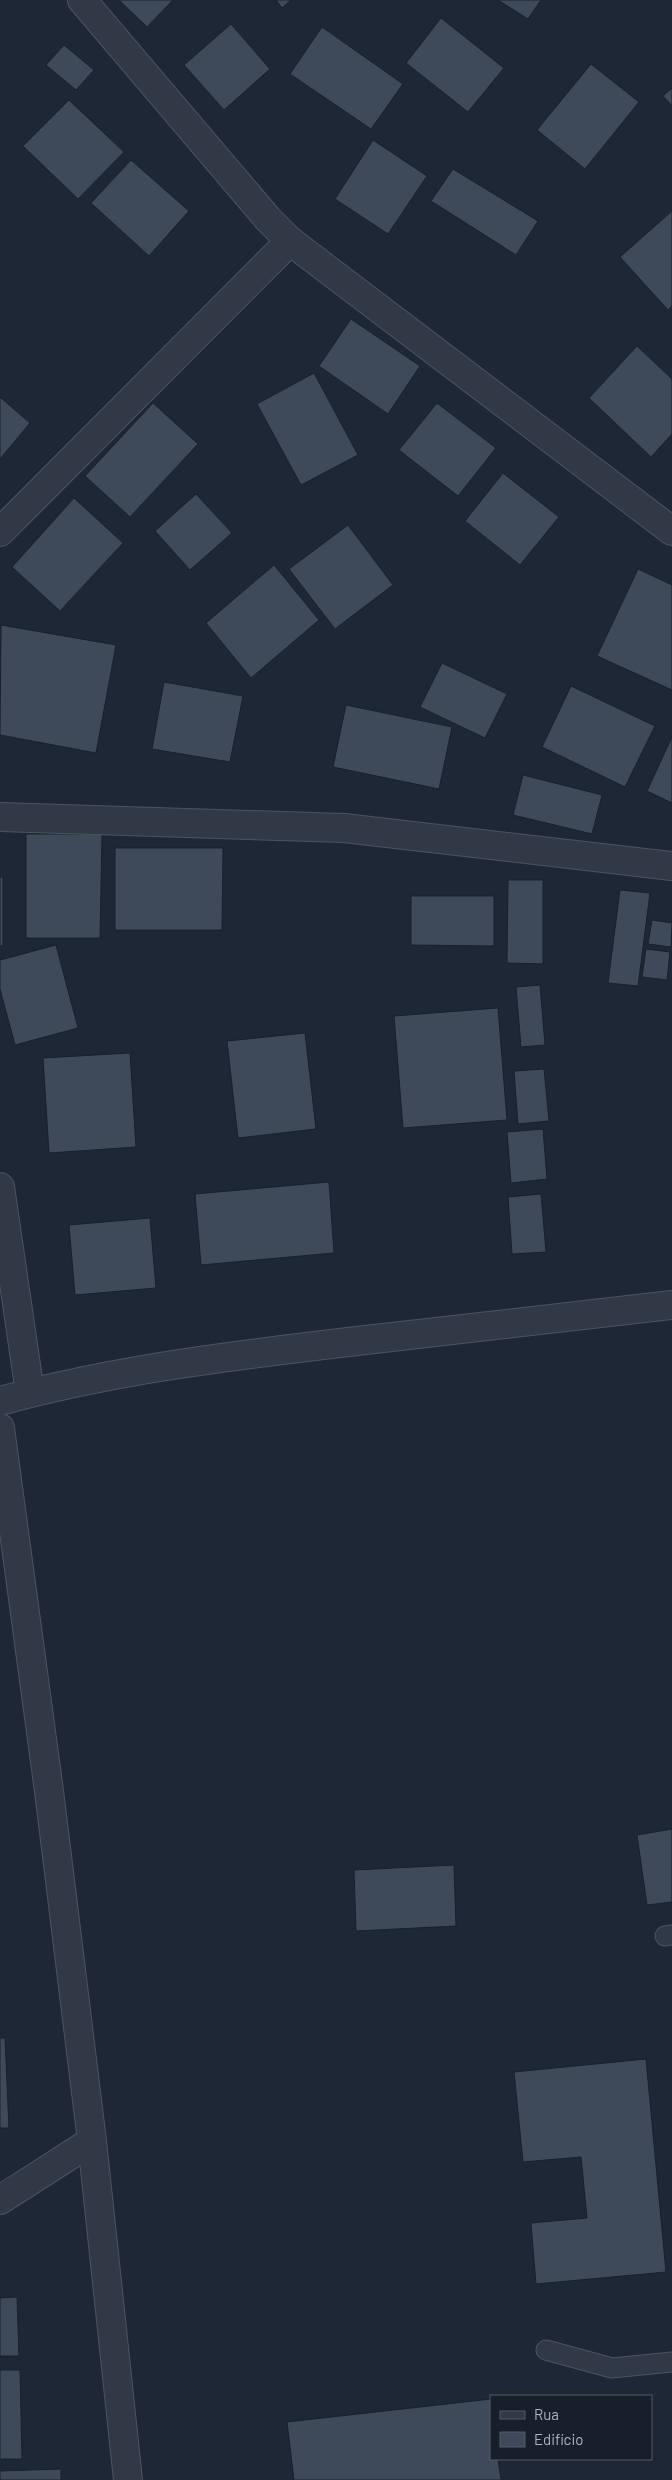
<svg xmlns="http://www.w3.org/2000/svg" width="672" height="2480" font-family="Barlow,sans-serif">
	<rect width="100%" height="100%" fill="#1e2735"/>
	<!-- building -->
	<path fill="#3e4a5a" stroke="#19202c" d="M119 0H173L147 27Z
		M276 0H291L282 8Z
		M498 0H541L528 19Z
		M441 18 504 68 468 112 406 63Z
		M231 24 270 69 224 110 184 65Z
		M322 27 403 84 371 129 290 74Z
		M64 45 94 70 76 90 46 65Z
		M591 64 639 102 585 169 537 130Z
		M672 88V106L663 96Z
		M69 100 124 152 78 199 23 146Z
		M373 140 427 176 388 234 335 199Z
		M131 160 189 211 149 256 91 203Z
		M453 169 538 221 516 255 431 201Z
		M672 211V306L668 310 620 257Z
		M351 319 420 366 388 414 319 366Z
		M637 346 672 379V434L651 457 589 398Z
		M314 373 358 455 301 485 257 404Z
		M0 397 30 423 0 459Z
		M153 403 198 444 130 517 85 476Z
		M437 403 496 448 458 496 399 450Z
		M503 473 559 517 520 565 465 521Z
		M196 494 232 533 190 570 155 531Z
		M74 498 123 543 60 611 12 567Z
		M348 525 393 585 335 629 289 569Z
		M274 565 319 620 251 678 206 623Z
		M638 569 672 585V690L597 656Z
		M1 625 116 645 96 753 0 735Z
		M442 663 507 694 485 738 420 707Z
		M164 682 243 696 230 762 152 749Z
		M571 686 655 726 625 787 542 747Z
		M346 705 452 727 439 789 333 767Z
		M672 737V803L647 791Z
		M523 775 602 795 592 834 513 815Z
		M26 834H102L100 938H26Z
		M115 848H223L222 930H115Z
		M0 877H3V946H0Z
		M508 880H543V964L507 963Z
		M620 890 650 893 638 986 608 983Z
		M411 896H494V946L411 945Z
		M652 920 672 923 671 947 648 944Z
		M56 945 78 1028 15 1045 0 989V960Z
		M646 949 670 952 667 980 642 977Z
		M540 985 545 1045 521 1047 516 987Z
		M498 1008 507 1120 403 1128 394 1016Z
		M305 1033 316 1129 238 1138 227 1041Z
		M130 1053 136 1147 49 1153 43 1058Z
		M544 1069 549 1121 518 1124 514 1071Z
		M543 1129 547 1179 511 1183 507 1132Z
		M329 1182 334 1253 201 1265 195 1194Z
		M541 1194 546 1252 512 1254 508 1197Z
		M150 1218 156 1288 75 1295 69 1225Z
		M672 1829V1902L647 1905 637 1835Z
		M454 1865 456 1926 356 1931 354 1870Z
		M0 2038H5L9 2128H0Z
		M646 2059 666 2272 536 2284 531 2223 587 2218 581 2157 523 2162 514 2072Z
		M17 2297 19 2356H0V2298Z
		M0 2370H20L22 2459H0Z
		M491 2399V2459H498L501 2480H294L287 2422Z
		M61 2469V2480H0V2471Z"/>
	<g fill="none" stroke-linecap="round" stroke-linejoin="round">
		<!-- lane casing -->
		<g stroke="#4c5461" stroke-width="21">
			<path id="lane" d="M665 1936 672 1935
				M546 2350 612 2368 672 2362"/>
		</g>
		<!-- street casing -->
		<g stroke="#4c5461" stroke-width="30">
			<path id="street" d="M82 0 268 219 290 241 672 531
				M0 532 290 241
				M0 817 344 828 672 866
				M0 1187 30 1393
				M0 1401C117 1369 237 1355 357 1341 462 1329 567 1317 672 1305
				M0 1428 49 1791 92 2141 128 2480
				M0 2200 92 2141"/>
		</g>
		<!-- lane -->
		<use href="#lane" stroke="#313946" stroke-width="19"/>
		<!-- street -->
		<use href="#street" stroke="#313946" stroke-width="28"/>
	</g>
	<!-- legend -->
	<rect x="490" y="2395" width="162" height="65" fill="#171f2a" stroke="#525b67"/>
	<rect x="500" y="2411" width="25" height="8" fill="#313946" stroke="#525b67"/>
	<text x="534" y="2420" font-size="15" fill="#aab4c3">Rua</text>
	<rect x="500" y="2432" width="25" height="15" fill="#3e4a5a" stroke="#525b67"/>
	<text x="534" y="2445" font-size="15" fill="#aab4c3">Edifício</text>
</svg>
